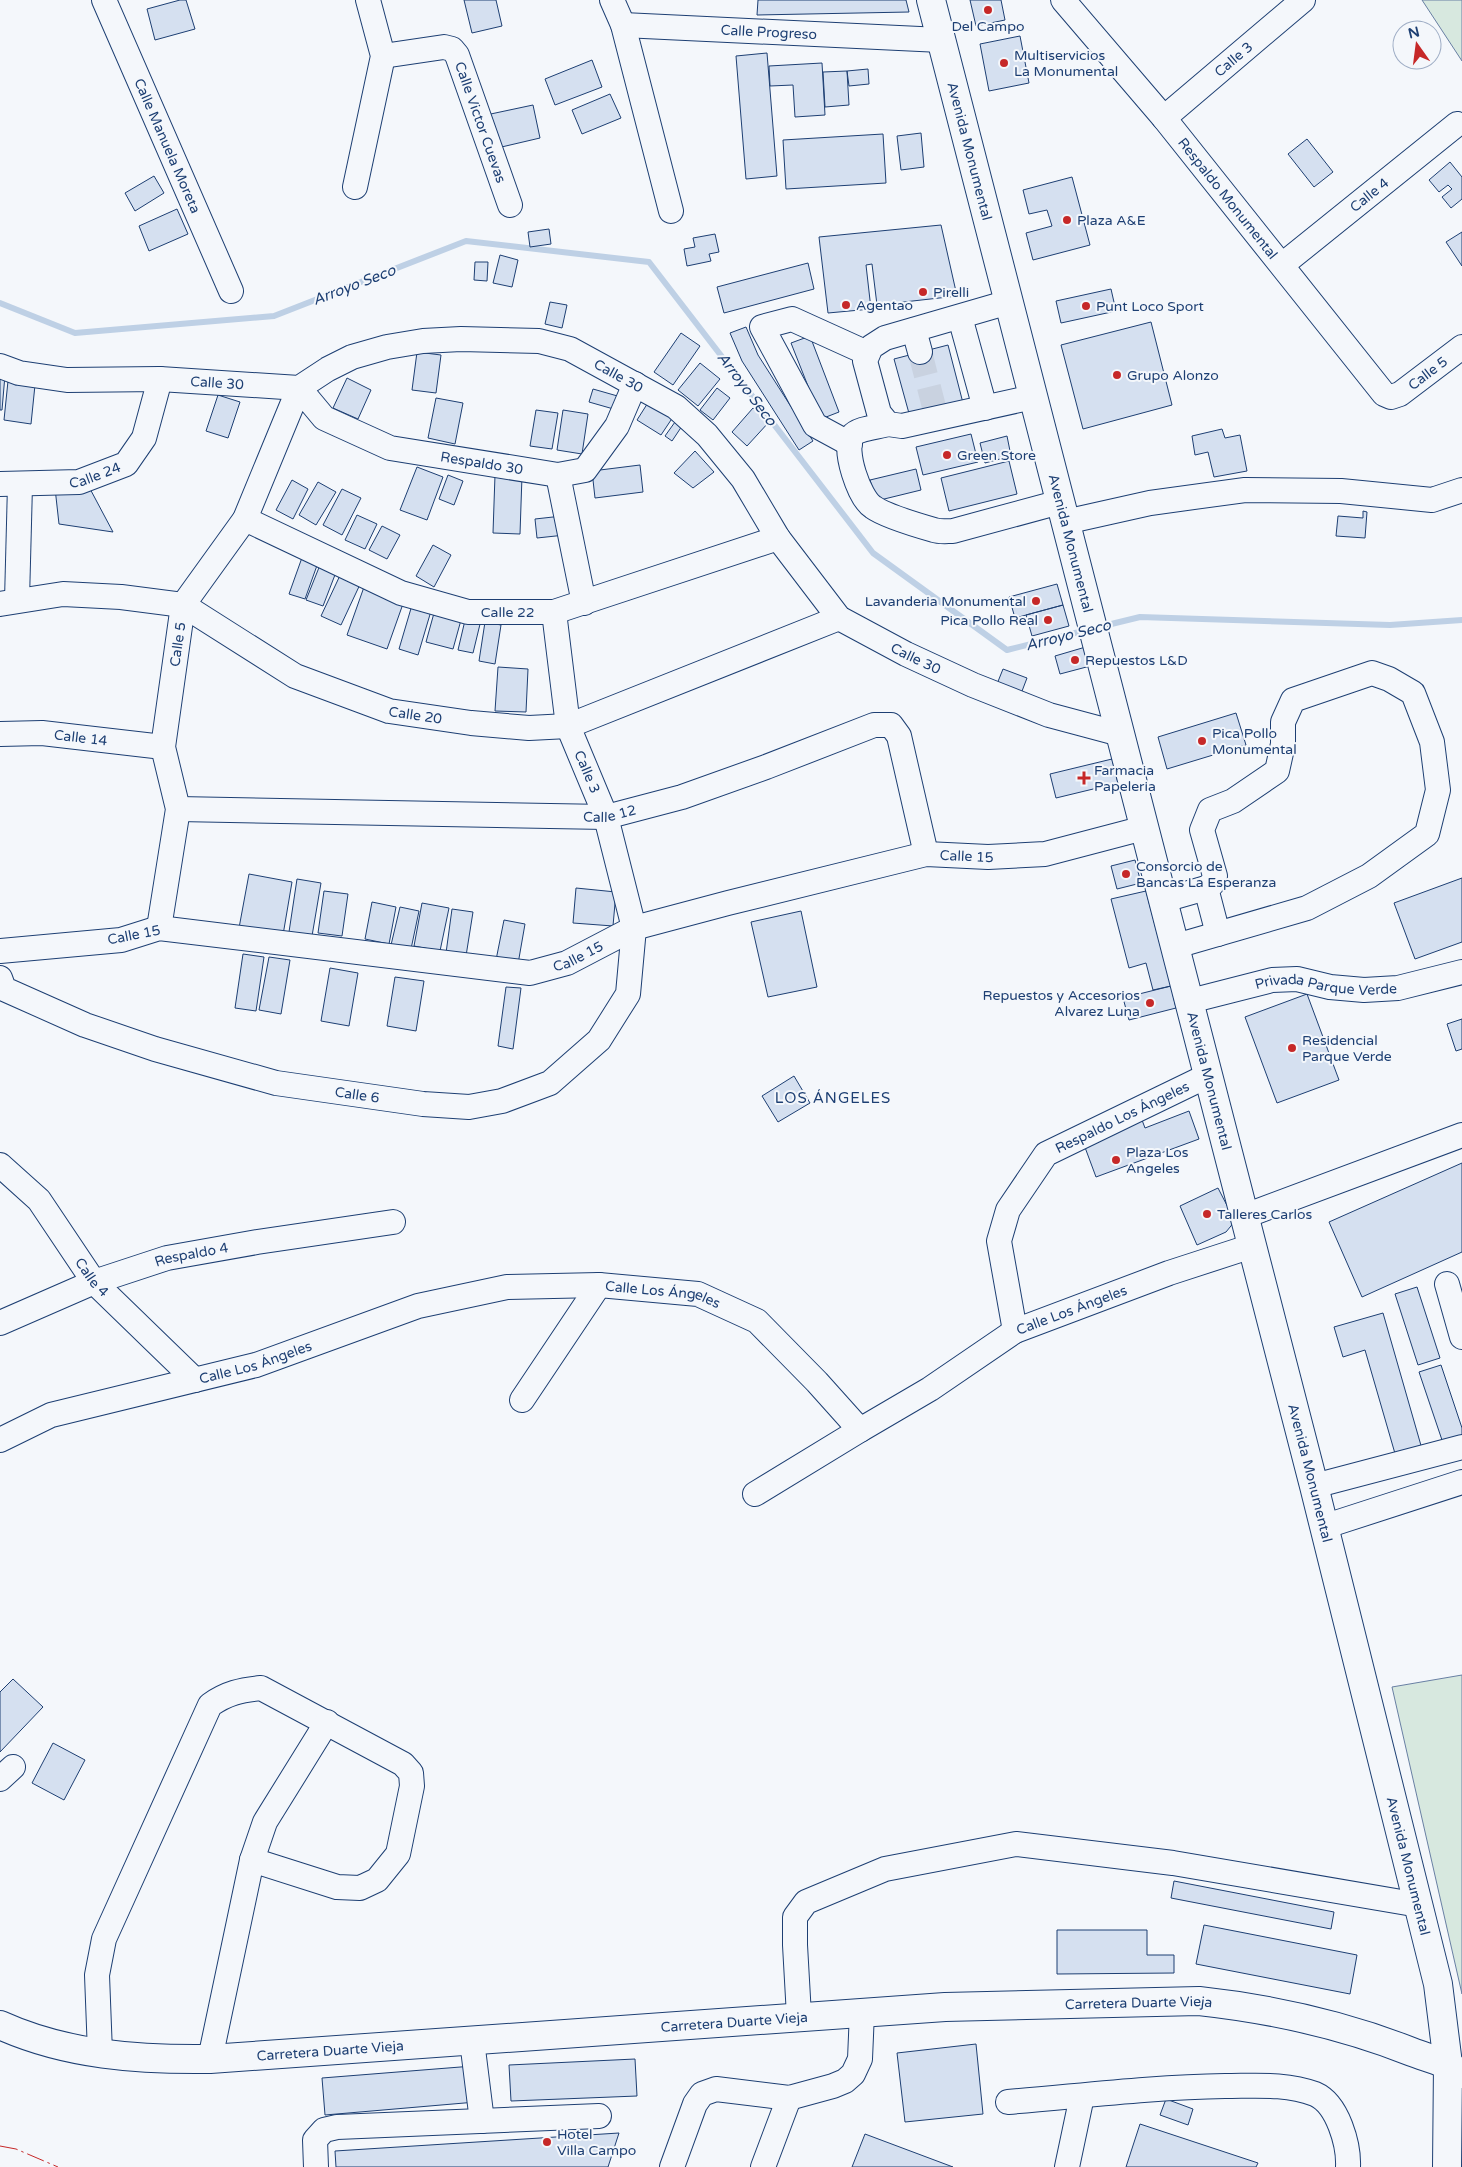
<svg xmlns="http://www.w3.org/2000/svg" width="1462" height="2167" font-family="'Varela Round',sans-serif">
	<rect width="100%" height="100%" fill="#f4f7fb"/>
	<!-- green -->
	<path fill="#d7e8df" stroke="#687fa3" d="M1422 0H1462V61Z
		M1462 1675V1994L1392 1687Z"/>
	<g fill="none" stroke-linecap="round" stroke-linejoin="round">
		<!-- stream -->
		<path stroke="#bed0e5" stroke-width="6" d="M0 303 75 333 274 316 466 241 649 262 873 553 1007 650 1087 630
			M1099 627 1140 617 1390 625 1462 620"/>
	</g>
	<!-- building -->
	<path fill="#d5e0f0" stroke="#1d3f73" d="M180 0H186L195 29 155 40 147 9Z
		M464 0H496L502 26 472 33Z
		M758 0H906L909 12 757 15Z
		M970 0H1001L1005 20 976 26Z
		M1020 36 1029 83 989 91 980 44Z
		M767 53 777 176 746 179 736 56Z
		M592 60 602 87 555 105 545 79Z
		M822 63 825 115 795 117 793 85 770 86 769 66Z
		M868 69 869 84 849 86 847 71Z
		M847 71 849 105 825 107 823 72Z
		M610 94 621 118 582 134 572 110Z
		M533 105 540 138 493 149 486 115Z
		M921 133 924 167 901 170 897 136Z
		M883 134 886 183 786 189 783 140Z
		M1307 139 1333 172 1314 187 1288 154Z
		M1450 162 1462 177V199L1451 208 1442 197 1452 189 1448 185 1439 192 1429 180Z
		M154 176 164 193 135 211 125 193Z
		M1072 177 1090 245 1033 260 1026 233 1052 226 1047 210 1029 214 1023 190Z
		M177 209 188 234 149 251 139 226Z
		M941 225 957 296 877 305 872 264 866 265 871 309 828 313 819 237Z
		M549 229 551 244 530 247 528 232Z
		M1462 232V266L1446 242Z
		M715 234 719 252 709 254 711 261 687 266 684 249 695 247 693 238Z
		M500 255 518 260 512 287 493 283Z
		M475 262H488L487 281 474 280Z
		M808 263 814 289 724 313 717 287Z
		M1111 289 1116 311 1061 323 1056 301Z
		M550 302 567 305 562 328 545 324Z
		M1151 322 1172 405 1083 429 1061 345Z
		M746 327 758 355 813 441 799 450 742 361 730 333Z
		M681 333 700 346 673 385 654 372Z
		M810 336 839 412 821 419 791 343Z
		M948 345 963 403 910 417 894 359Z
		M417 352 441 355 436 393 412 390Z
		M700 363 720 379 698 406 678 390Z
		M0 375H5L2 410H0Z
		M347 378 371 390 358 419 333 408Z
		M8 381 35 385 31 424 4 420Z
		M717 388 730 398 713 420 700 410Z
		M593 389 621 397 617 410 589 402Z
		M218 395 240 402 228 438 206 431Z
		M436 398 463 403 455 444 428 438Z
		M651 398 675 414 661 435 637 420Z
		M753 408 769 422 747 446 732 432Z
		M536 410 558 413 552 449 530 446Z
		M563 410 588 414 582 454 557 450Z
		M680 415 686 420 672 441 665 436Z
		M1222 429 1225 438 1240 435 1247 471 1214 477 1208 452 1195 455 1192 436Z
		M971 434 978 462 923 475 916 447Z
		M1007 436 1011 456 985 463 980 443Z
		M695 451 714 472 693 488 674 473Z
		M1009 461 1017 494 949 511 941 478Z
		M640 465 643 492 595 498 592 471Z
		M417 467 443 477 427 520 400 510Z
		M916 469 921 490 876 501 870 480Z
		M448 475 463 481 454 505 439 499Z
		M495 475 522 476 520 534 493 533Z
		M292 480 308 489 293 519 276 510Z
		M318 482 336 492 316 525 299 515Z
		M88 485 113 532 59 524 55 488Z
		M342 489 361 498 342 535 323 525Z
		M1363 511 1367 512 1365 538 1336 536 1338 516 1363 518Z
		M357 515 377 524 365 549 345 540Z
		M562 516 565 535 537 538 535 519Z
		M382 526 400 535 387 559 369 550Z
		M433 545 451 555 434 587 416 576Z
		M304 552 320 557 305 599 289 594Z
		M322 560 338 567 323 606 306 600Z
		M343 569 363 578 341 625 321 616Z
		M1057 584 1063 605 1015 618 1009 597Z
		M364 587 404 601 387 649 347 635Z
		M412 605 431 611 418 655 399 649Z
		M1063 605 1069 626 1032 636 1026 615Z
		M434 613 461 620 453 649 426 642Z
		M466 616 481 620 473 653 458 650Z
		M485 622 501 625 495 664 479 661Z
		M1089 646 1094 665 1060 674 1055 656Z
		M498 667 528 669 526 712 495 711Z
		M1003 669 1027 678 1019 699 995 689Z
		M1236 713 1246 745 1167 769 1158 737Z
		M1112 759 1118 783 1056 798 1050 774Z
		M1135 860 1141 883 1117 889 1111 866Z
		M249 874 292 882 283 935 239 928Z
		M1462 878V942L1415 959 1394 903Z
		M297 879 321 883 312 936 289 932Z
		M576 888 616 892 613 926 573 923Z
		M324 891 348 894 342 936 318 933Z
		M1146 891 1171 986 1153 990 1146 963 1129 968 1111 899Z
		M372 902 396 907 389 944 365 939Z
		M422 903 449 908 440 951 414 946Z
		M400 907 419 911 411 949 391 945Z
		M452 909 473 912 466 956 446 953Z
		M801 911 817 987 768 997 751 922Z
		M504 920 525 924 518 964 496 960Z
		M243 954 264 957 256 1011 235 1008Z
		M269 957 290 960 281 1014 259 1010Z
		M330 968 358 973 349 1026 321 1021Z
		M395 977 424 981 416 1031 387 1026Z
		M1171 986 1176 1008 1129 1020 1123 998Z
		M506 987 521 988 513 1049 498 1046Z
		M1307 994 1339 1080 1277 1103 1245 1017Z
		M1462 1019V1049L1456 1051 1447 1024Z
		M794 1076 810 1103 778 1122 762 1096Z
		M1189 1111 1199 1139 1096 1177 1083 1142 1142 1120 1145 1128Z
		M1462 1163V1252L1362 1297 1329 1222Z
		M1218 1188 1235 1221 1226 1232 1197 1245 1180 1206Z
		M1417 1287 1440 1358 1418 1365 1395 1294Z
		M1383 1313 1422 1449 1396 1457 1365 1350 1343 1357 1334 1327Z
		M1441 1365 1462 1428V1437L1443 1443 1419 1372Z
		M13 1679 43 1707 0 1752V1692Z
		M53 1743 85 1760 64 1800 32 1783Z
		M1174 1881 1334 1912 1331 1929 1171 1898Z
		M1204 1925 1357 1955 1350 1994 1196 1964Z
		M1057 1930H1147V1955H1174V1973L1057 1974Z
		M976 2044 983 2114 905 2122 897 2053Z
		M635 2059 637 2096 511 2101 509 2065Z
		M473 2066 476 2102 325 2115 322 2078Z
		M1166 2099 1193 2109 1188 2125 1160 2115Z
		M1140 2124 1258 2163 1256 2167H1126Z
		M619 2133 608 2167H336L335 2151Z
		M865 2134 953 2167H852Z"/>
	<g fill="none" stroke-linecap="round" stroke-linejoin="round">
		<!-- minor-tunnel -->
		<path stroke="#c9d2e0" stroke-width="24" stroke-dasharray="24 12" stroke-linecap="butt" d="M920 352 935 411"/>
		<!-- minor casing -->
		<g stroke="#1d3f73" stroke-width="26">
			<g id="minor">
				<path id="s1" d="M104 0 231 291"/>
				<path d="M612 0 623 25 671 211"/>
				<path id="s2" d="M1063 0 1164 118 1384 394 1391 397 1400 394 1462 347"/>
				<path id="s3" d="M623 25 941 40"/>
				<path id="s4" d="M383 56 444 47 452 49 457 55 510 205"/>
				<path id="s5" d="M1164 118 1303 0"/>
				<path d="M355 187 383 56 368 0"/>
				<path id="s6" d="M1282 265 1457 124"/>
				<path d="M1009 302 885 338 871 347 865 361 879 413 888 424 902 426 1033 397"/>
				<path d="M960 317 985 408"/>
				<path d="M914 330 920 352"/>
				<path id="s7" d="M0 366 19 373 67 380 160 379 299 388 328 369 352 357 387 347 423 341 461 339 539 341 570 349 676 407 707 435 743 479 778 538 839 618 906 654 973 685 1049 715 1120 734"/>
				<path d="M888 424C879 427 858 428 852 436 843 450 859 498 873 507 884 515 920 526 934 530 940 532 947 531 953 531L1060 502"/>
				<path d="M850 444 815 425 762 327 792 319 867 353"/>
				<path d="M558 475 584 603"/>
				<path id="s8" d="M0 484 79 482 126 464 144 438 160 379"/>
				<path id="s9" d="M245 519 401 593 468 612H554L778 538"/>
				<path d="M1065 522 1150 503 1245 490 1341 491 1432 500 1462 490"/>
				<path d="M17 600 20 485"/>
				<path id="s10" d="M0 604 63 594 121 597 183 605 295 676 389 711 471 723 529 728 568 726 839 618"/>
				<path id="s11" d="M0 734 42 733 163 747"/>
				<path id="s12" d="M178 809 606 817 682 797 766 767 874 725H891L899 736 926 854"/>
				<path d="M1206 888 1218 934"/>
				<path d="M1164 900 1206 888 1212 884 1215 876 1202 830 1210 810 1233 801 1277 771 1283 744V722L1293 700 1372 673 1389 679 1413 693 1432 742 1438 790 1427 834 1369 876 1307 908 1176 946"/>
				<path id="s13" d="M159 928 178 809 163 747 183 605 245 519 299 388 324 418 390 448 558 475 585 470 617 426 635 384"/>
				<path id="s14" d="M0 951 121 940 159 928 530 973 567 963 634 928 728 903 926 854 988 857 1045 854 1144 828"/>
				<path id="s15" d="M0 978 4 989 85 1025 155 1049 276 1083 423 1104 469 1107 502 1101 550 1083 599 1040 628 994 634 928 606 817 568 726 554 612"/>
				<path id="s16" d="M1190 1001 1272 980 1297 979 1330 987 1364 990 1398 988 1462 972"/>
				<path id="s17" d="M0 1165 39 1200 94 1282 195 1380"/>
				<path d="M1245 1216 1462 1135"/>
				<path d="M1447 1284 1462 1337"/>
				<path id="s18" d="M0 1323 94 1282 167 1258 257 1242 393 1222"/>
				<path id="s19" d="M1015 1331 999 1241 1008 1210 1046 1154 1209 1075"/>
				<path d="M522 1400 599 1285"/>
				<path id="s20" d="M0 1440 51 1415 256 1365 418 1306 507 1287 599 1285 698 1294 757 1321 817 1382 860 1430 930 1389 1015 1331 1169 1273 1252 1246"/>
				<path d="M1314 1486 1462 1447"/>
				<path d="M755 1494 860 1430"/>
				<path d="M1323 1527 1462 1482"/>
				<path d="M0 1779 13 1767"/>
				<path d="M799 2016 795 1945V1917L806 1902 885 1869 1016 1844 1173 1863 1419 1905"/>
				<path d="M472 2041 482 2121"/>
				<path d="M100 2053 97 1975 104 1939 210 1705C227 1693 241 1690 261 1688L403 1764 411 1773 412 1786 398 1854 377 1880 360 1888 337 1887 252 1860"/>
				<path d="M210 2059 252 1860 265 1822 327 1722"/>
				<path d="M1008 2102C1081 2096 1152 2087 1225 2086 1255 2086 1286 2083 1315 2094 1338 2104 1349 2145 1348 2167"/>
				<path d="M316 2167 315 2140 324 2130 337 2127 599 2116"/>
				<path d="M672 2167 695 2104 702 2094 716 2089 789 2098 833 2086 845 2081 853 2074 860 2059 862 2012"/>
				<path d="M763 2167 789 2098"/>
				<path d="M1067 2167 1082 2096"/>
			</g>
		</g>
		<!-- major casing -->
		<g stroke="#1d3f73" stroke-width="30">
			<g id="major">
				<path id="s21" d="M931 0 1314 1486 1438 1984 1448 2064 1447 2167"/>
				<path id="s22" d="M0 2025C66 2055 139 2060 210 2059L945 2007 1199 2001C1272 2009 1344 2025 1412 2052 1430 2059 1445 2061 1461 2074"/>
			</g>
		</g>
		<!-- minor -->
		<use href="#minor" stroke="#f4f7fb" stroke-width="24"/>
		<!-- major -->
		<use href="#major" stroke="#f4f7fb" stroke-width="28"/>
		<!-- power -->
		<path stroke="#c62828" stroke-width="1" stroke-dasharray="18 4 2.5 4" stroke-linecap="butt" d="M0 2146 16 2149 58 2167"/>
	</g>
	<!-- markers -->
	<g fill="#c62828" stroke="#f4f7fb" stroke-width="2">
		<circle cx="988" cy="10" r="5"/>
		<circle cx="1004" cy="63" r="5"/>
		<circle cx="1067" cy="220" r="5"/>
		<circle cx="923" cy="292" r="5"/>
		<circle cx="846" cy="305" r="5"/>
		<circle cx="1086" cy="306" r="5"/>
		<circle cx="1117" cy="375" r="5"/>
		<circle cx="947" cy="455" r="5"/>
		<circle cx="1036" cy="601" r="5"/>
		<circle cx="1048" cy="620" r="5"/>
		<circle cx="1075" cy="660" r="5"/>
		<circle cx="1202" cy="741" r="5"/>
		<path d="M1081.5 770.5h5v5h5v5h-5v5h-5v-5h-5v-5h5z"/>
		<circle cx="1126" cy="874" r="5"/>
		<circle cx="1150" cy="1003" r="5"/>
		<circle cx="1292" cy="1048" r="5"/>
		<circle cx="1116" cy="1160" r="5"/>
		<circle cx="1207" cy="1214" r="5"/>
		<circle cx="547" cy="2142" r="5"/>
	</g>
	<g text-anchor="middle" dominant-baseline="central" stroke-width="4" stroke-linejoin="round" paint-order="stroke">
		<!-- poi labels -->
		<g font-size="14" fill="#1d3f73" stroke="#f4f7fb" text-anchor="start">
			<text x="988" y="26" text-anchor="middle">Del Campo</text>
			<text x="1014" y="55">Multiservicios<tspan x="1014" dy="16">La Monumental</tspan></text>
			<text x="1077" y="220">Plaza A&amp;E</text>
			<text x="933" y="292">Pirelli</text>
			<text x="856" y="305">Agentao</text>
			<text x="1096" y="306">Punt Loco Sport</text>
			<text x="1127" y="375">Grupo Alonzo</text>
			<text x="957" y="455">Green Store</text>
			<text x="1026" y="601" text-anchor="end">Lavanderia Monumental</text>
			<text x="1038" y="620" text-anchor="end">Pica Pollo Real</text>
			<text x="1085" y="660">Repuestos L&amp;D</text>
			<text x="1212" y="733">Pica Pollo<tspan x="1212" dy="16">Monumental</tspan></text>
			<text x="1094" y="770">Farmacia<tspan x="1094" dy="16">Papeleria</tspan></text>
			<text x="1136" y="866">Consorcio de<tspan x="1136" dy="16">Bancas La Esperanza</tspan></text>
			<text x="1140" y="995" text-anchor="end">Repuestos y Accesorios<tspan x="1140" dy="16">Alvarez Luna</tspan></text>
			<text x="1302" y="1040">Residencial<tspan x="1302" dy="16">Parque Verde</tspan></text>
			<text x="1126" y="1152">Plaza Los<tspan x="1126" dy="16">Angeles</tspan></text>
			<text x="1217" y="1214">Talleres Carlos</text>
			<text x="557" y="2134">Hotel<tspan x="557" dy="16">Villa Campo</tspan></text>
		</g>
		<!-- street labels -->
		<g font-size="14" fill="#1d3f73" stroke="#f4f7fb">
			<text stroke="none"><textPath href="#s3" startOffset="146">Calle Progreso</textPath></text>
			<text stroke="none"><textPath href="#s5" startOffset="91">Calle 3</textPath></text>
			<text stroke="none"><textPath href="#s4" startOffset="149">Calle Victor Cuevas</textPath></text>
			<text stroke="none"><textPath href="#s1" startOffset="159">Calle Manuela Moreta</textPath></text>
			<text stroke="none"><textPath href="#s21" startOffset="156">Avenida Monumental</textPath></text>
			<text stroke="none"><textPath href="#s6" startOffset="112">Calle 4</textPath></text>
			<text stroke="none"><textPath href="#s2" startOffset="258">Respaldo Monumental</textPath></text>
			<text stroke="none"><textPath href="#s2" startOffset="560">Calle 5</textPath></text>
			<text stroke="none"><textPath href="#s7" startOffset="639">Calle 30</textPath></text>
			<text stroke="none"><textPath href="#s7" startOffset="219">Calle 30</textPath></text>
			<text stroke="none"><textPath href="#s13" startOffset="780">Respaldo 30</textPath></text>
			<text stroke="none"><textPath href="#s8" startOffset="96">Calle 24</textPath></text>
			<text stroke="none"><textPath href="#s21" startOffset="561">Avenida Monumental</textPath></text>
			<text stroke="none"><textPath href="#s9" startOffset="282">Calle 22</textPath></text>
			<text stroke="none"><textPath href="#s13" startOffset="288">Calle 5</textPath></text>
			<text stroke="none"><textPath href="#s7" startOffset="1059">Calle 30</textPath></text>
			<text stroke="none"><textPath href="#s10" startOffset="444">Calle 20</textPath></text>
			<text stroke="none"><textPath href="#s11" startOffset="81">Calle 14</textPath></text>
			<text transform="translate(587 772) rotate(67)">Calle 3</text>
			<text stroke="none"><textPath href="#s12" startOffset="432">Calle 12</textPath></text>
			<text stroke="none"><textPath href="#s14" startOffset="991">Calle 15</textPath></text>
			<text transform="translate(134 935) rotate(-11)">Calle 15</text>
			<text stroke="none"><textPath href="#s14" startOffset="586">Calle 15</textPath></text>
			<text stroke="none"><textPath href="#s16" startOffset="139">Privada Parque Verde</textPath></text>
			<text stroke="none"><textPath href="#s21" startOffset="1116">Avenida Monumental</textPath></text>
			<text stroke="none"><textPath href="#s15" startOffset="382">Calle 6</textPath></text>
			<text stroke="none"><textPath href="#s19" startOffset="276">Respaldo Los Ángeles</textPath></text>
			<text stroke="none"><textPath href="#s18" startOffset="204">Respaldo 4</textPath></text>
			<text stroke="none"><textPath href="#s17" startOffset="146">Calle 4</textPath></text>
			<text stroke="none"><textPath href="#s20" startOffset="688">Calle Los Ángeles</textPath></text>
			<text stroke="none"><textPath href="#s20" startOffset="1182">Calle Los Ángeles</textPath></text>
			<text stroke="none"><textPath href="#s20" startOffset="268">Calle Los Ángeles</textPath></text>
			<text stroke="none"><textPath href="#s21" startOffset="1521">Avenida Monumental</textPath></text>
			<text stroke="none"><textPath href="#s21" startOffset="1926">Avenida Monumental</textPath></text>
			<text stroke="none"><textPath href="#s22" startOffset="1145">Carretera Duarte Vieja</textPath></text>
			<text stroke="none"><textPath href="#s22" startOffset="740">Carretera Duarte Vieja</textPath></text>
			<text stroke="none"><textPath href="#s22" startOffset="335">Carretera Duarte Vieja</textPath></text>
		</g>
		<!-- water labels -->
		<g font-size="15" font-style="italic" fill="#1d3f73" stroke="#f4f7fb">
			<text transform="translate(354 285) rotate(-21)">Arroyo Seco</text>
			<text transform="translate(747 389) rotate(53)">Arroyo Seco</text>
			<text transform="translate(1068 635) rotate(-14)">Arroyo Seco</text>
		</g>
		<!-- neighbourhood labels -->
		<g font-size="15" letter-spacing="1" fill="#1d3f73" stroke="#f4f7fb">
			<text x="833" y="1098">LOS ÁNGELES</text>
		</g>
	</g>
	<!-- north arrow -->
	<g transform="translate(1417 45) rotate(346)"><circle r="24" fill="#f4f7fb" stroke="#9eadc5"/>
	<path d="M0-4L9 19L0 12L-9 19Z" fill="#c62828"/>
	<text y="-8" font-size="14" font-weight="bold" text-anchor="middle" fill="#1d3f73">N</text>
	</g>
</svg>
